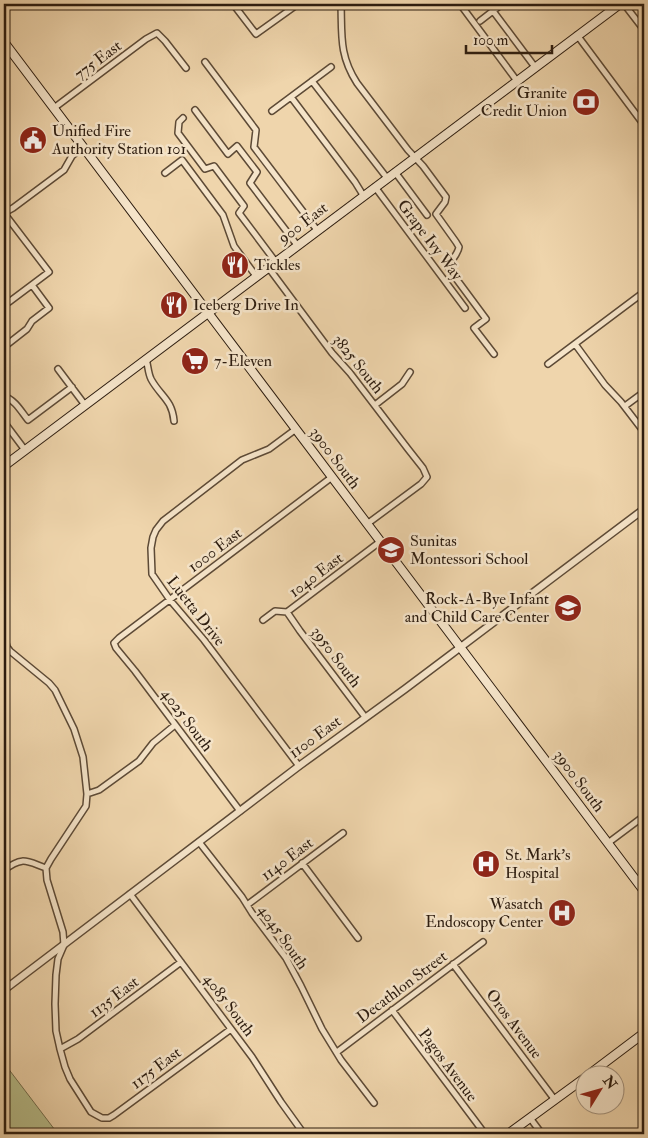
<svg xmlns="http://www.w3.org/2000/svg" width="648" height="1138" font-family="'IM FELL Double Pica',serif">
	<rect width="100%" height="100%" fill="#efd5ac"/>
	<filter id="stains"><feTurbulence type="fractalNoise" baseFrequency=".004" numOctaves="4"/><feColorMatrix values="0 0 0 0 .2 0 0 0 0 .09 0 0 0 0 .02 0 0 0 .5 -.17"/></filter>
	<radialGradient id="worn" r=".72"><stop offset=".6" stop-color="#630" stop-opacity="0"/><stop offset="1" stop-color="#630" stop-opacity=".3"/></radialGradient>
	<!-- green -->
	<path fill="#b7be8b" stroke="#726d4d" d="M4 1063 58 1134H4Z"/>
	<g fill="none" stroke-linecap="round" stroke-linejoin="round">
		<!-- minor casing -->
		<g stroke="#5d4a36" stroke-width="8">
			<path id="minor" d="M233 4 256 34 298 4
				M341 4C342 35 339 55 357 83L408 150 423 166 446 197 445 202 436 214 456 242 459 247C458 255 449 261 449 269L486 319 474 328 494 354
				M460 4 517 81
				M624 4 644 30
				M493 11 535 67
				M480 21 502 4
				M577 35 644 125
				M205 62 256 130 254 147 317 230
				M312 81 387 178
				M291 97 355 182 363 195
				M54 108 146 39 157 33 165 41 186 68
				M195 110 228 154 237 146 257 172 250 183 297 245
				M272 111 331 67
				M183 118 179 122 178 133 205 169 214 166 244 206 239 213 275 261
				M395 172 427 215
				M165 173 182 160 223 215 234 246 256 276
				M375 187 465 308
				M4 213 49 272 9 302
				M4 213 13 208 64 170 72 156 83 147
				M268 267 332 353 350 373 408 449 423 468 427 477 421 484 367 524
				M575 344 605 385 621 402 644 432
				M4 347 27 329 32 321 49 308 32 285
				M146 359C148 365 148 373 151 379 160 396 172 399 174 421
				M548 364 644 292
				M58 369 85 405
				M4 396C15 400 21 411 28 420L72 387
				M375 405 402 384 410 372
				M625 406 644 392
				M4 422 25 450
				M296 429 269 449 242 460 163 521 156 530 153 537 151 548 152 574 170 600 204 640 299 766
				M287 612 300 631 365 717
				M263 620 275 611 287 612 381 541
				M4 635 7 647 10 651 49 683 55 690 74 729 83 757 87 794 86 806 51 859 46 868 47 880 63 932 64 945 58 959 56 975 55 1004 56 1031 60 1049 65 1067 70 1079 91 1112 102 1118H109L114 1115 231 1029
				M87 794 99 790 139 761 153 743 175 725
				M240 811 135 671 116 648 114 643 119 638 332 477
				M199 842 242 897 252 913 286 958 301 986 322 1029 341 1060 374 1103
				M608 843 644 816
				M302 863 358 938
				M4 870C23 856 26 861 46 868
				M130 894 252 1057 281 1102 304 1134
				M247 905 343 833
				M453 964 555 1100
				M392 1010 485 1134
				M60 1049 78 1039 181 962
				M337 1052 483 942
				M530 1118 542 1134"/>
		</g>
		<!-- tertiary casing -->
		<g stroke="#5d4a36" stroke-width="9">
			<path id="tertiary" d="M4 990 299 766 405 689 644 509"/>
		</g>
		<!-- secondary casing -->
		<g stroke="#2c1c0f" stroke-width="10">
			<path id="secondary" d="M4 42 644 891
				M4 466 620 4
				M587 1076 644 1033
				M508 1134 586 1077"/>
		</g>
		<!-- minor -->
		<use href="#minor" stroke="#f5e4c9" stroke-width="5"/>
		<!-- tertiary -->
		<use href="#tertiary" stroke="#f5e4c9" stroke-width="6"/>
		<!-- secondary -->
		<use href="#secondary" stroke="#f5e4c9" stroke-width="8"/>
	</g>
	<!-- icons -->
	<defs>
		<g id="bank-disc" transform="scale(1.4375)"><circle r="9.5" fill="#8f2418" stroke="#f5e4c9"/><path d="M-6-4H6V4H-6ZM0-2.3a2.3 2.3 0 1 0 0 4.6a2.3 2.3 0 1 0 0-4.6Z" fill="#fff"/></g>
		<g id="civic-disc" transform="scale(1.4375)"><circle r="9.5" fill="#8f2418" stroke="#f5e4c9"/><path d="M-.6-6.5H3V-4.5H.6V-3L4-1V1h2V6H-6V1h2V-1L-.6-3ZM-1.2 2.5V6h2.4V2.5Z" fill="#fff"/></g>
		<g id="restaurant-disc" transform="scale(1.4375)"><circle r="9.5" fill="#8f2418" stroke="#f5e4c9"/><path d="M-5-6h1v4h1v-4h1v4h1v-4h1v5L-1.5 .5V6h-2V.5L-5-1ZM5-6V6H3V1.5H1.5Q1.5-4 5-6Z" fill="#fff"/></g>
		<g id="supermarket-disc" transform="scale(1.4375)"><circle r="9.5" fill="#8f2418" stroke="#f5e4c9"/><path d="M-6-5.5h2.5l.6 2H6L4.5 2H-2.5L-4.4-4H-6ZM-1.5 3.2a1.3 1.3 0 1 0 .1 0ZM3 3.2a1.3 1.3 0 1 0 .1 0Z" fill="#fff"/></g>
		<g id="school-disc" transform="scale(1.4375)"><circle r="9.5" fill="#8f2418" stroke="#f5e4c9"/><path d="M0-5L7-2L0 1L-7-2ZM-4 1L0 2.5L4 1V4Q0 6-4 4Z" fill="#fff"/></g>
		<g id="hospital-disc" transform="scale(1.4375)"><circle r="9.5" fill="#8f2418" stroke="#f5e4c9"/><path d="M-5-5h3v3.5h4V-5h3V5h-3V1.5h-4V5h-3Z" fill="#fff"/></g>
	</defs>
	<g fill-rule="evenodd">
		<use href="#bank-disc" x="586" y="102"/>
		<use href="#civic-disc" x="33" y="140"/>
		<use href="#restaurant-disc" x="235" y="265"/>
		<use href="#restaurant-disc" x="174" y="305"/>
		<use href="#supermarket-disc" x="195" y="361"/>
		<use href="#school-disc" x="391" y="550"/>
		<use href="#school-disc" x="568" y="608"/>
		<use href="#hospital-disc" x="486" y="864"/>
		<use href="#hospital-disc" x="562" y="913"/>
	</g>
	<g text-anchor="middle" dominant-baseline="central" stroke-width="5" stroke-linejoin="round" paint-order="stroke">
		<!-- street labels -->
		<g font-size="16" fill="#2c1c0f" stroke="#f5e4c9">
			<text transform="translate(98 60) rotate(-37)">775 East</text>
			<text transform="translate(303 223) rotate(-37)">900 East</text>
			<text transform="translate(430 240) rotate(53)">Grape Ivy Way</text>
			<text transform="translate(358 364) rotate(51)">3825 South</text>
			<text transform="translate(335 458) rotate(53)">3900 South</text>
			<text transform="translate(215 550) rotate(-37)">1000 East</text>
			<text transform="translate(316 575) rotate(-37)">1040 East</text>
			<text transform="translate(196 611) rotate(52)">Luetta Drive</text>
			<text transform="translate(336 657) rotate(53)">3950 South</text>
			<text transform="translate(187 720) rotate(53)">4025 South</text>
			<text transform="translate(315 737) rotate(-36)">1100 East</text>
			<text transform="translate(579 781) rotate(53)">3900 South</text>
			<text transform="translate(287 859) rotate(-37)">1140 East</text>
			<text transform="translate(283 937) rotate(55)">4045 South</text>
			<text transform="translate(402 987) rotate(-37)">Decathlon Street</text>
			<text transform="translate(114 997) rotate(-37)">1135 East</text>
			<text transform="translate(229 1005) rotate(53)">4085 South</text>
			<text transform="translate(514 1024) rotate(53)">Oros Avenue</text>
			<text transform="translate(448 1065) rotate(53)">Pagos Avenue</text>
			<text transform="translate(156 1068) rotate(-37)">1175 East</text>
		</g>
		<!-- poi labels -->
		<g font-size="16" fill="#2c1c0f" stroke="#f5e4c9" text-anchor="start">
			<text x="567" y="93" text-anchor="end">Granite<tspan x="567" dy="18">Credit Union</tspan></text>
			<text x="52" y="131">Unified Fire<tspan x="52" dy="18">Authority Station 101</tspan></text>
			<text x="254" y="265">Tickles</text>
			<text x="193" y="305">Iceberg Drive In</text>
			<text x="214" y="361">7-Eleven</text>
			<text x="410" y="541">Sunitas<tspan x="410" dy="18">Montessori School</tspan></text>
			<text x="549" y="599" text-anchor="end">Rock-A-Bye Infant<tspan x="549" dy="18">and Child Care Center</tspan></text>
			<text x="505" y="855">St. Mark's<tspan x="505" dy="18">Hospital</tspan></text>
			<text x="543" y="904" text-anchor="end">Wasatch<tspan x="543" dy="18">Endoscopy Center</tspan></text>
		</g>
	</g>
	<!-- margin -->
	<rect width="648" height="1138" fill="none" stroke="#efd5ac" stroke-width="20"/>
	<rect x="5" y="5" width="638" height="1128" fill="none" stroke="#2c1c0f" stroke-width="2.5"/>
	<rect x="10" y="10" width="628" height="1118" fill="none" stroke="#2c1c0f"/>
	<!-- north arrow -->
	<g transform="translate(600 1090) rotate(53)"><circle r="24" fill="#f5e4c9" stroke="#a5947f"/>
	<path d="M0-4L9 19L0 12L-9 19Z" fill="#8f2418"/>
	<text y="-8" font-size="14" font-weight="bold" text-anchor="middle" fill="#2c1c0f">N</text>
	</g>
	<!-- scale -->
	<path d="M466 45v8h86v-8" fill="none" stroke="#2c1c0f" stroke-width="2.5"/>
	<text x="473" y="45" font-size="15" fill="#2c1c0f" stroke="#f5e4c9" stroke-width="4" paint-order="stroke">100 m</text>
	<rect width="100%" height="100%" filter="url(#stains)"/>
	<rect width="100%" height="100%" fill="url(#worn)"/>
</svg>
